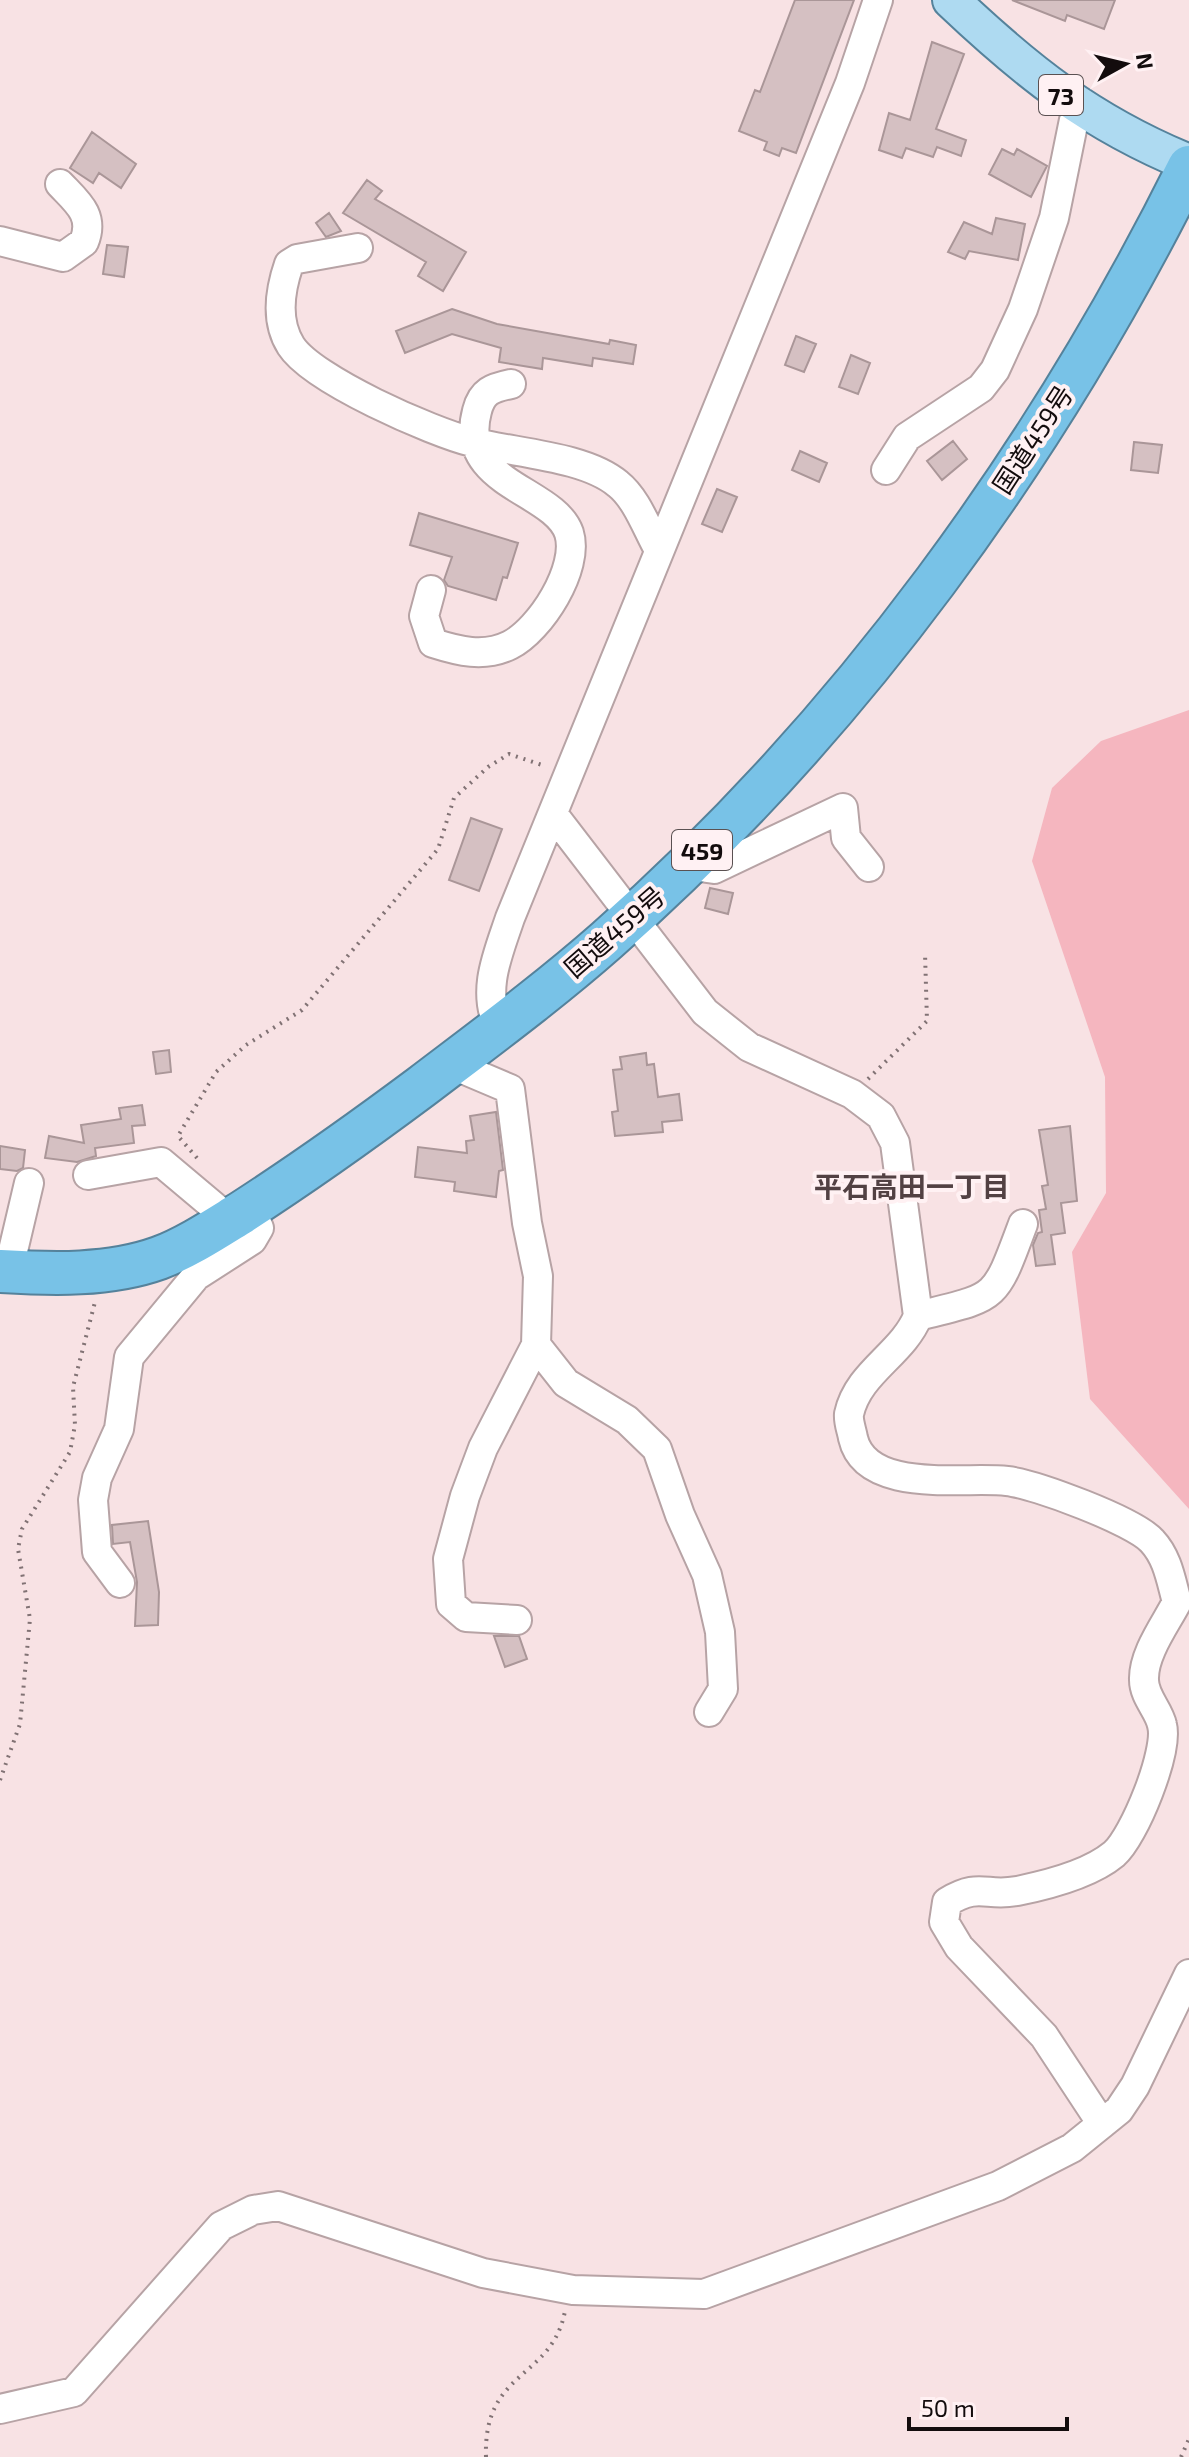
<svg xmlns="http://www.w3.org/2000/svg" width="1189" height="2457" font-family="'Exo 2','Noto Sans JP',sans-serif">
	<rect width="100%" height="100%" fill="#f8e2e4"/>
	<!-- green -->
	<path fill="#f5b6bf" d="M1189 710V1509L1090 1399 1072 1252 1106 1193 1105 1077 1032 861 1052 788 1101 741Z"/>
	<!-- building -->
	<path fill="#d5c0c2" stroke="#aa9698" stroke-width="2" d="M795 0H854L796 153 782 148 779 156 764 150 767 142 739 131 755 90 760 92Z
		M1012 0H1115L1104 29 1067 15 1065 21Z
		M932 42 964 54 936 129 966 140 961 156 937 147 933 157 906 148 902 158 879 150 889 113 910 120Z
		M92 132 136 164 121 188 99 173 93 183 70 168Z
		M1002 149 1014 155 1017 149 1047 166 1031 197 989 174Z
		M367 180 382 191 375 199 466 252 443 291 418 276 426 262 343 213Z
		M329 213 341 231 326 237 316 223Z
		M996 218 1025 224 1018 260 969 251 965 259 948 252 964 222 992 234Z
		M107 245 128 247 124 277 103 274Z
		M452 309 497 324 609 344 610 340 636 345 633 364 593 358 592 366 543 358 542 369 499 362 501 348 452 334 405 353 396 331Z
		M796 336 816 344 804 372 785 365Z
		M851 355 870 363 858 394 839 387Z
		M953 441 967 459 942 480 927 461Z
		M1134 442 1162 445 1158 473 1131 470Z
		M800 451 827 463 819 482 792 470Z
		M717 489 737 497 722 532 702 524Z
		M419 513 518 543 507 578 503 577 496 600 448 586 444 580 452 557 410 545Z
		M471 818 502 829 479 891 449 880Z
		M710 888 733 893 728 914 705 908Z
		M169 1050 171 1072 156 1074 153 1052Z
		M646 1053 647 1065 654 1064 658 1097 679 1094 682 1120 662 1122 663 1132 615 1136 612 1112 618 1111 613 1070 622 1069 620 1057Z
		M142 1105 145 1125 132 1126 134 1143 95 1148 96 1156 77 1162 45 1158 49 1136 84 1143 81 1125 121 1119 119 1108Z
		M496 1112 503 1170 499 1171 496 1197 454 1191 455 1182 415 1177 418 1147 467 1153 466 1141 474 1140 470 1116Z
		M1070 1126 1077 1201 1061 1203 1065 1233 1051 1235 1055 1264 1036 1266 1033 1245 1038 1233 1042 1232 1039 1210 1046 1209 1042 1186 1048 1185 1039 1130Z
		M0 1146 25 1150 23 1168 17 1171 0 1169Z
		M148 1521 159 1592 158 1625 135 1626 137 1582 130 1542 113 1544 112 1525Z
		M494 1636H519L527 1659 505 1667Z"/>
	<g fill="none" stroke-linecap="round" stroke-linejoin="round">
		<!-- minor casing -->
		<g stroke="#b7a3a5" stroke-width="32">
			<path id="minor" d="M0 241 63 257 84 242C95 215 77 202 60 184
				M358 248 297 259 289 264C280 290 275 321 291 346 313 380 432 432 472 442 514 453 585 456 618 484 637 499 647 529 659 550
				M886 470 907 437 981 388 995 370 1023 309 1054 218 1077 105
				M431 590 424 616 433 643C458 651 484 658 510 645 540 630 580 568 569 533 554 489 457 485 477 411 482 391 492 388 511 384
				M553 814 705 1012 749 1047 852 1094 881 1116 895 1143 918 1316C903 1354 858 1372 849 1414 848 1422 852 1431 853 1438 866 1495 966 1476 1007 1481 1035 1484 1134 1521 1152 1541 1168 1558 1171 1581 1177 1602 1165 1625 1143 1654 1144 1680 1144 1697 1159 1710 1162 1725 1169 1751 1134 1837 1114 1854 1090 1874 1047 1885 1017 1891 985 1897 980 1882 947 1902L944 1922 959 1947 1044 2036 1102 2124
				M686 865 714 869 843 808 846 838 869 867
				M499 1027C481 991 498 954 510 918L850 83 878 0
				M451 1064 510 1089 527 1223 538 1276 536 1345 566 1383 627 1420 657 1449 680 1515 707 1575 720 1632 723 1689 709 1712
				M88 1175 161 1162 230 1220
				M8 1272 29 1183
				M918 1316C998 1296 994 1302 1023 1224
				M120 1583 97 1552 93 1500 97 1478 119 1429 129 1357 196 1276 252 1240 259 1228 250 1207
				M517 1620 466 1617 451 1604 448 1559 465 1496 483 1448 536 1345
				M0 2409 74 2392 221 2226 253 2210 278 2206 483 2273 573 2290 704 2294 998 2186 1072 2148 1119 2110 1135 2086 1189 1974"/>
		</g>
		<!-- major casing -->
		<g stroke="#55829b" stroke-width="40">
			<path id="major" d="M951 0C1027 72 1091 123 1189 163"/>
		</g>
		<!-- highway casing -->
		<g stroke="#55829b" stroke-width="46">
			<path id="highway" d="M0 1271C52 1274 109 1276 159 1258 188 1247 215 1229 241 1213 303 1173 362 1131 421 1087 484 1039 548 992 607 940 849 727 1046 455 1189 167"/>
		</g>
		<!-- path -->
		<path stroke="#817274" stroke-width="4" stroke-dasharray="2 6" stroke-linecap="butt" d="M868 1079 927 1021 925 953
			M197 1158 178 1136 216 1072 246 1045 302 1010 438 849 454 798 488 767 509 754 545 766
			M0 1780 20 1724 30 1619 18 1549 22 1529 70 1452 75 1425 73 1387 95 1302
			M486 2457C483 2369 552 2380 565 2311
			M1181 2457 1189 2439"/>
		<!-- minor -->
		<use href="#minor" stroke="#fff" stroke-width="28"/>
		<!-- major -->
		<use href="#major" stroke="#aedaf1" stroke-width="36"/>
		<!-- highway -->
		<use href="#highway" stroke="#78c2e7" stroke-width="42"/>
	</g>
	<g text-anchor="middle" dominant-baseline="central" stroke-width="8" stroke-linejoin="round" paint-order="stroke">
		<!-- shield labels -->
		<g fill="#fff1f3" stroke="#5a5152" stroke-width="2">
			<rect x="1039" y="75" width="44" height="40" rx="6"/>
			<rect x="672" y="830" width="60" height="40" rx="6"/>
		</g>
		<g font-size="24" font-weight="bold" fill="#130c0d">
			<text x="1061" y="95">73</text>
			<text x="702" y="850">459</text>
		</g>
		<!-- street labels -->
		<g font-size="26" fill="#130c0d" stroke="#fff1f3">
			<text transform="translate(1032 439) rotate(-57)">国道459号</text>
			<text transform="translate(614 931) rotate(-41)">国道459号</text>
		</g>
		<!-- neighbourhood labels -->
		<g font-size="28" font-weight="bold" fill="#524143" stroke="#fff1f3">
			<text x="912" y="1186">平石高田一丁目</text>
		</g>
	</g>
	<!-- north arrow -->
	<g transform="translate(1125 64) rotate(82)" stroke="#fff1f3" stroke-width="6" paint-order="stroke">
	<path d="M0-6L14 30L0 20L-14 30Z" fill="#130c0d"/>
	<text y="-12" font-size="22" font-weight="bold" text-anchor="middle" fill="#130c0d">N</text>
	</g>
	<!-- scale -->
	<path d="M909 2417v12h158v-12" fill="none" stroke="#130c0d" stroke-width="4"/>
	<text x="921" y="2417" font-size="24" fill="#130c0d" stroke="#fff1f3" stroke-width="6" paint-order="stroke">50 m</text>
</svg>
